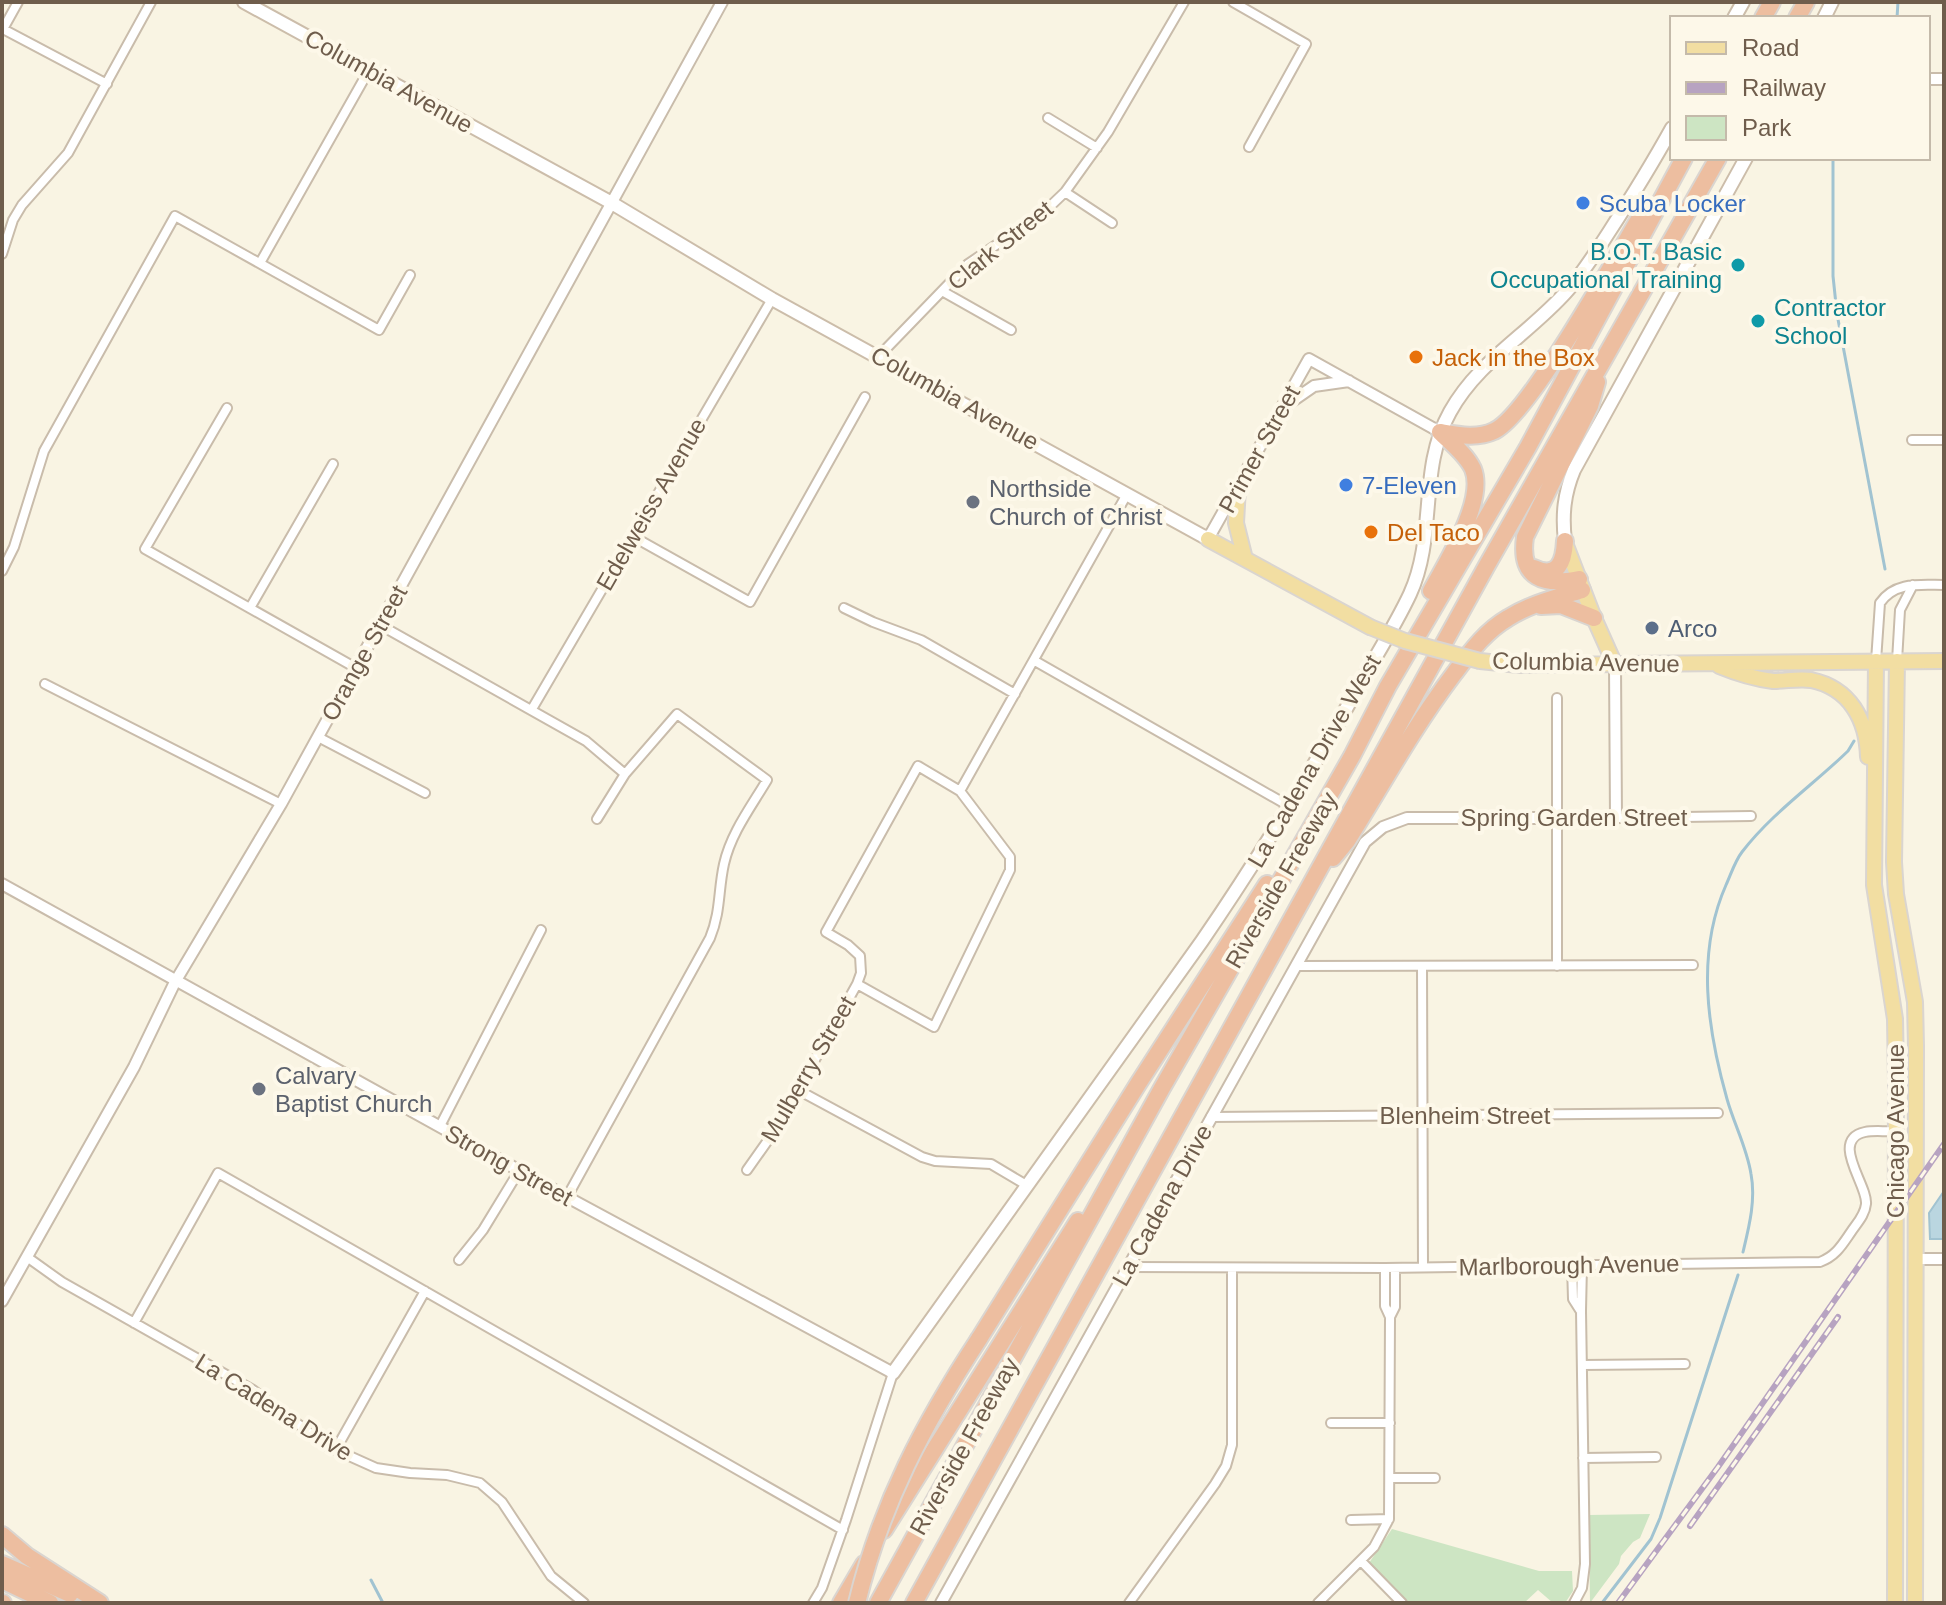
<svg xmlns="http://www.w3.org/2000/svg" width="1946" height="1605" font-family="Helvetica,sans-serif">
	<rect width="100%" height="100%" fill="#f9f4e3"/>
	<!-- green -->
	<path fill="#cde5c3" d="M1650 1514 1640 1538 1633 1542 1621 1556 1619 1564 1590 1603 1589 1515Z
		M1392 1529 1539 1571H1572L1573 1591 1565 1603H1553L1538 1590 1524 1603H1409L1369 1563Z"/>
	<!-- water -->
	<path fill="#bad6e0" stroke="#a1c3d1" stroke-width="2" d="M1944 1191V1239H1930L1929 1213Z"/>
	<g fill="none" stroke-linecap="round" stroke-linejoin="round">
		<!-- stream -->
		<path stroke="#a1c3d1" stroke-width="3" d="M1897 18 1898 2
			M1833 158V276L1837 314 1885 569
			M1743 1252C1749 1227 1756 1200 1751 1174 1747 1148 1734 1124 1727 1099 1707 1028 1696 953 1726 885 1731 874 1735 861 1742 852 1772 813 1813 785 1848 751L1854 741
			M371 1580 383 1603
			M1602 1603 1651 1539 1660 1518 1738 1275"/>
		<!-- minor casing -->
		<g stroke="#c9bcab" stroke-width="12">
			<path id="minor" d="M18 2 3 29 107 84
				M1233 2 1306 44 1249 147
				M1048 118 1097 148
				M1065 192 1112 223
				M2 254 13 220 22 205 68 153 151 2
				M260 263 369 70
				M942 291 1011 330
				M879 356 968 264 1042 214 1065 192 1108 132 1184 2
				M227 408 145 549 356 668
				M1912 440H1944
				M632 536 750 602 865 397
				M2 571 14 547 44 451 175 216 379 330 410 275
				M250 608 333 464
				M844 608 873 622 921 640 1015 694
				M380 625 586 741 625 774
				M1035 661 1289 806
				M1876 661 1880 603C1895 581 1921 585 1944 585
				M1897 661 1900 610 1913 585
				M45 684 281 804
				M532 709 772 299
				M318 737 425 793
				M960 791 1127 494
				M1616 818 1751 816
				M1296 966 1693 965
				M1422 966 1423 1267
				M1557 966V698
				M798 1090 922 1157 935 1161 991 1164 1028 1186
				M1211 1117 1718 1113
				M440 1126 541 930
				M747 1170 778 1126 857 984 861 973 860 956 848 945 826 932 918 766 960 791 1010 857V870L934 1027 857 984
				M567 1197 710 938C721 911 718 891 724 864 731 833 751 807 767 780L677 714 625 774 597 819
				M27 1257 62 1282 253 1390 327 1446 376 1468 410 1473 447 1475 480 1483 502 1502 551 1576 584 1603
				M459 1260 483 1230 519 1171
				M1572 1265 1573 1299 1580 1310
				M1128 1267 1385 1268 1820 1262C1836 1256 1842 1245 1851 1232 1857 1223 1865 1215 1866 1204 1868 1185 1829 1140 1865 1132 1875 1130 1886 1132 1896 1131
				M1390 1317 1395 1307V1268
				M134 1323 218 1173 843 1530
				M1582 1365 1685 1364
				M1331 1423H1390
				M336 1449 425 1291
				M1583 1458 1656 1457
				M1391 1478H1435
				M1351 1520 1389 1519
				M1361 1561 1402 1603
				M813 1603 822 1588 846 1520 893 1373
				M1129 1603 1215 1484 1226 1466 1232 1445V1268
				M1318 1603 1374 1547 1389 1519 1390 1317 1385 1306V1268
				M1574 1603 1582 1588 1585 1564 1581 1311 1582 1265"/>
		</g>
		<!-- tertiary casing -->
		<g stroke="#c9bcab" stroke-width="14">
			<path id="tertiary" d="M1928 79H1944
				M1288 404 1314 386 1349 381
				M1208 539 1309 359 1440 432
				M2 884 567 1197 893 1373
				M1916 1259H1944
				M2 1301 134 1067 175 982 281 804 722 2
				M941 1603 1365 842 1383 827 1407 818H1616L1615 665"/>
		</g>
		<!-- secondary casing -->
		<g stroke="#ccbdaa" stroke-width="16">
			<path id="secondary" d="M244 2 610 202 772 299 1208 539
				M1734 18 1743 2
				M1824 18 1832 2
				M1565 541C1562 515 1564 494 1574 470L1746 158
				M893 1373 1202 941C1259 858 1311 772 1360 684 1377 654 1396 624 1410 594 1437 535 1418 469 1450 412 1478 361 1529 334 1567 291 1583 273 1596 252 1609 232 1631 198 1652 164 1672 128"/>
		</g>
		<!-- primary casing -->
		<g stroke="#dad5d0" stroke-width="18">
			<path id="primary" d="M1238 487 1236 523 1245 559
				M1208 539 1370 627
				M1565 543 1594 618 1615 665
				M1480 661 1519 665 1944 661
				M1876 661 1874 885 1895 1019 1896 1080 1895 1603
				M1897 661 1894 862 1896 894 1915 1002 1916 1046 1915 1603
				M1719 666C1736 673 1756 679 1773 681 1786 681 1799 678 1811 680 1850 688 1867 720 1868 757"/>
		</g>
		<!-- motorway casing -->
		<g stroke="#dad5d0" stroke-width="20">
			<path id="motorway" d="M1763 18 1772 2
				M1797 18 1806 2
				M1440 432C1458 435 1477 439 1494 431 1528 416 1616 258 1639 219
				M1534 568C1558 579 1564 562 1565 541
				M1579 579C1544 586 1519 579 1525 537L1590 406 1597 382
				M1431 591C1446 563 1486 501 1473 469 1466 454 1451 443 1440 432
				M1541 606 1561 605 1594 618
				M1333 858 1347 841C1382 785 1413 728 1453 675 1469 654 1484 632 1508 618 1532 603 1556 598 1582 590
				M979 1339 1138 1084 1267 884
				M884 1530 1078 1221
				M2 1535 27 1556 100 1603
				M2 1564 70 1594
				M2 1580 50 1603
				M2 1603H3
				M841 1603 864 1564
				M878 1603 1162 1088 1352 756 1388 686 1528 447 1684 158
				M914 1603 1486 567 1718 158"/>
		</g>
		<!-- minor -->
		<use href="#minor" stroke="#fff" stroke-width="8"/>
		<!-- tertiary -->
		<use href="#tertiary" stroke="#fff" stroke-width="10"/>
		<!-- secondary -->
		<use href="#secondary" stroke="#fff" stroke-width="12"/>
		<!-- primary -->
		<use href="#primary" stroke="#f2dea2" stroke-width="14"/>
		<!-- motorway -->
		<use href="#motorway" stroke="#edbea0" stroke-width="16"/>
		<!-- rail casing -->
		<g stroke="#b7a3c1" stroke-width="6">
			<path id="rail" d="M1690 1526 1838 1317
				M1618 1603 1718 1467 1944 1144"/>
		</g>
		<!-- rail -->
		<use href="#rail" stroke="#fdf8e9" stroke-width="3" stroke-dasharray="9" stroke-linecap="butt"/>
		<!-- primary-bridge casing -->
		<g stroke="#dad5d0" stroke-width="18" stroke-linecap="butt">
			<path id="primary-bridge" d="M1370 627 1405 641 1480 661"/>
		</g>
		<!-- motorway-bridge casing -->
		<g stroke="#dad5d0" stroke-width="20" stroke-linecap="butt">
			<path id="motorway-bridge" d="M857 1603C881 1504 924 1423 979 1339"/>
		</g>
		<!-- primary-bridge -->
		<use href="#primary-bridge" stroke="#f2dea2" stroke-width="14"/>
		<!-- motorway-bridge -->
		<use href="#motorway-bridge" stroke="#edbea0" stroke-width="16"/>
	</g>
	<!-- markers -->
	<g fill="#3f7fe0" stroke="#fdf8e9" stroke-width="3">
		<circle cx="1583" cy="203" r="8"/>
		<circle cx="1346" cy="485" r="8"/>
	</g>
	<g fill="#0f9aa8" stroke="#fdf8e9" stroke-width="3">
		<circle cx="1738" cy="265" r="8"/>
		<circle cx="1758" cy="321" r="8"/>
	</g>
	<g fill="#e8710a" stroke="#fdf8e9" stroke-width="3">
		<circle cx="1416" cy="357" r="8"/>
		<circle cx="1371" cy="532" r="8"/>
	</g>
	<g fill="#6b7280" stroke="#fdf8e9" stroke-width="3">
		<circle cx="973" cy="502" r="8"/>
		<circle cx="259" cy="1089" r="8"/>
	</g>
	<circle fill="#5c6f8a" stroke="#fdf8e9" stroke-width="3" cx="1652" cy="628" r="8"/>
	<g text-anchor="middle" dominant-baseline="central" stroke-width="8" stroke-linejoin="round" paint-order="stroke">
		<!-- street labels -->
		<g font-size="24" fill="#6f5d4c" stroke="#fdf8e9">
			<text transform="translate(389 81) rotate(29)">Columbia Avenue</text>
			<text transform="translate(1000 245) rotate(-39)">Clark Street</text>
			<text transform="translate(955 398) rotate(29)">Columbia Avenue</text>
			<text transform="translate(1259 449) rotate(-61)">Primer Street</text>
			<text transform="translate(651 504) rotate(-60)">Edelweiss Avenue</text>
			<text transform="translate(364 653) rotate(-61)">Orange Street</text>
			<text transform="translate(1586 662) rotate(1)">Columbia Avenue</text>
			<text transform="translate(1314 761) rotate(-60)">La Cadena Drive West</text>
			<text x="1574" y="817">Spring Garden Street</text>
			<text transform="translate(1281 880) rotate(-60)">Riverside Freeway</text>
			<text transform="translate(808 1069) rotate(-60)">Mulberry Street</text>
			<text x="1465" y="1115">Blenheim Street</text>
			<text transform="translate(1895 1131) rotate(-90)">Chicago Avenue</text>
			<text transform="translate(509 1165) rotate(29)">Strong Street</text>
			<text transform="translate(1162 1205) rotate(-61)">La Cadena Drive</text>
			<text transform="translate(1569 1265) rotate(-1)">Marlborough Avenue</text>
			<text transform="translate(274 1407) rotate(32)">La Cadena Drive</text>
			<text transform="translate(964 1446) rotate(-61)">Riverside Freeway</text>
		</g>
		<!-- shop labels -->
		<g font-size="24" fill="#366cbe" stroke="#fdf8e9" text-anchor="start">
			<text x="1599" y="203">Scuba Locker</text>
			<text x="1362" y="485">7-Eleven</text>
		</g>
		<!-- culture labels -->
		<g font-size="24" fill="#0d838f" stroke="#fdf8e9" text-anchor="end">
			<text x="1722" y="251">B.O.T. Basic<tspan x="1722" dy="28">Occupational Training</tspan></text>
			<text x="1774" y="307" text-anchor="start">Contractor<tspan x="1774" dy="28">School</tspan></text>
		</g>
		<!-- food labels -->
		<g font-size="24" fill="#c56008" stroke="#fdf8e9" text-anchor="start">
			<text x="1432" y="357">Jack in the Box</text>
			<text x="1387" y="532">Del Taco</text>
		</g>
		<!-- worship labels -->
		<g font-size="24" fill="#5b616d" stroke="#fdf8e9" text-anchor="start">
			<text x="989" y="488">Northside<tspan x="989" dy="28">Church of Christ</tspan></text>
			<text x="275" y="1075">Calvary<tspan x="275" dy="28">Baptist Church</tspan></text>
		</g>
		<!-- service labels -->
		<g font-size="24" fill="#4e5e75" stroke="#fdf8e9" text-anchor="start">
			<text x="1668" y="628">Arco</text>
		</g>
	</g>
	<!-- border -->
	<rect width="1946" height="1605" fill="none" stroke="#6f5d4c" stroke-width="8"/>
	<!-- legend -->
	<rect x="1670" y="16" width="260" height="144" fill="#fdf8e9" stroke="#c4baaa" stroke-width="2"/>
	<rect x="1686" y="42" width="40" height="12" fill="#f2dea2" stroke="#c4baaa" stroke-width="2"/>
	<text x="1742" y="56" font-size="24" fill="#6f5d4c">Road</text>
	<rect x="1686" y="82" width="40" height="12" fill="#b7a3c1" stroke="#c4baaa" stroke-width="2"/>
	<text x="1742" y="96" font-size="24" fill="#6f5d4c">Railway</text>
	<rect x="1686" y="116" width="40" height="24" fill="#cde5c3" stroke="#c4baaa" stroke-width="2"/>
	<text x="1742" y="136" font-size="24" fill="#6f5d4c">Park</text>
</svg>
